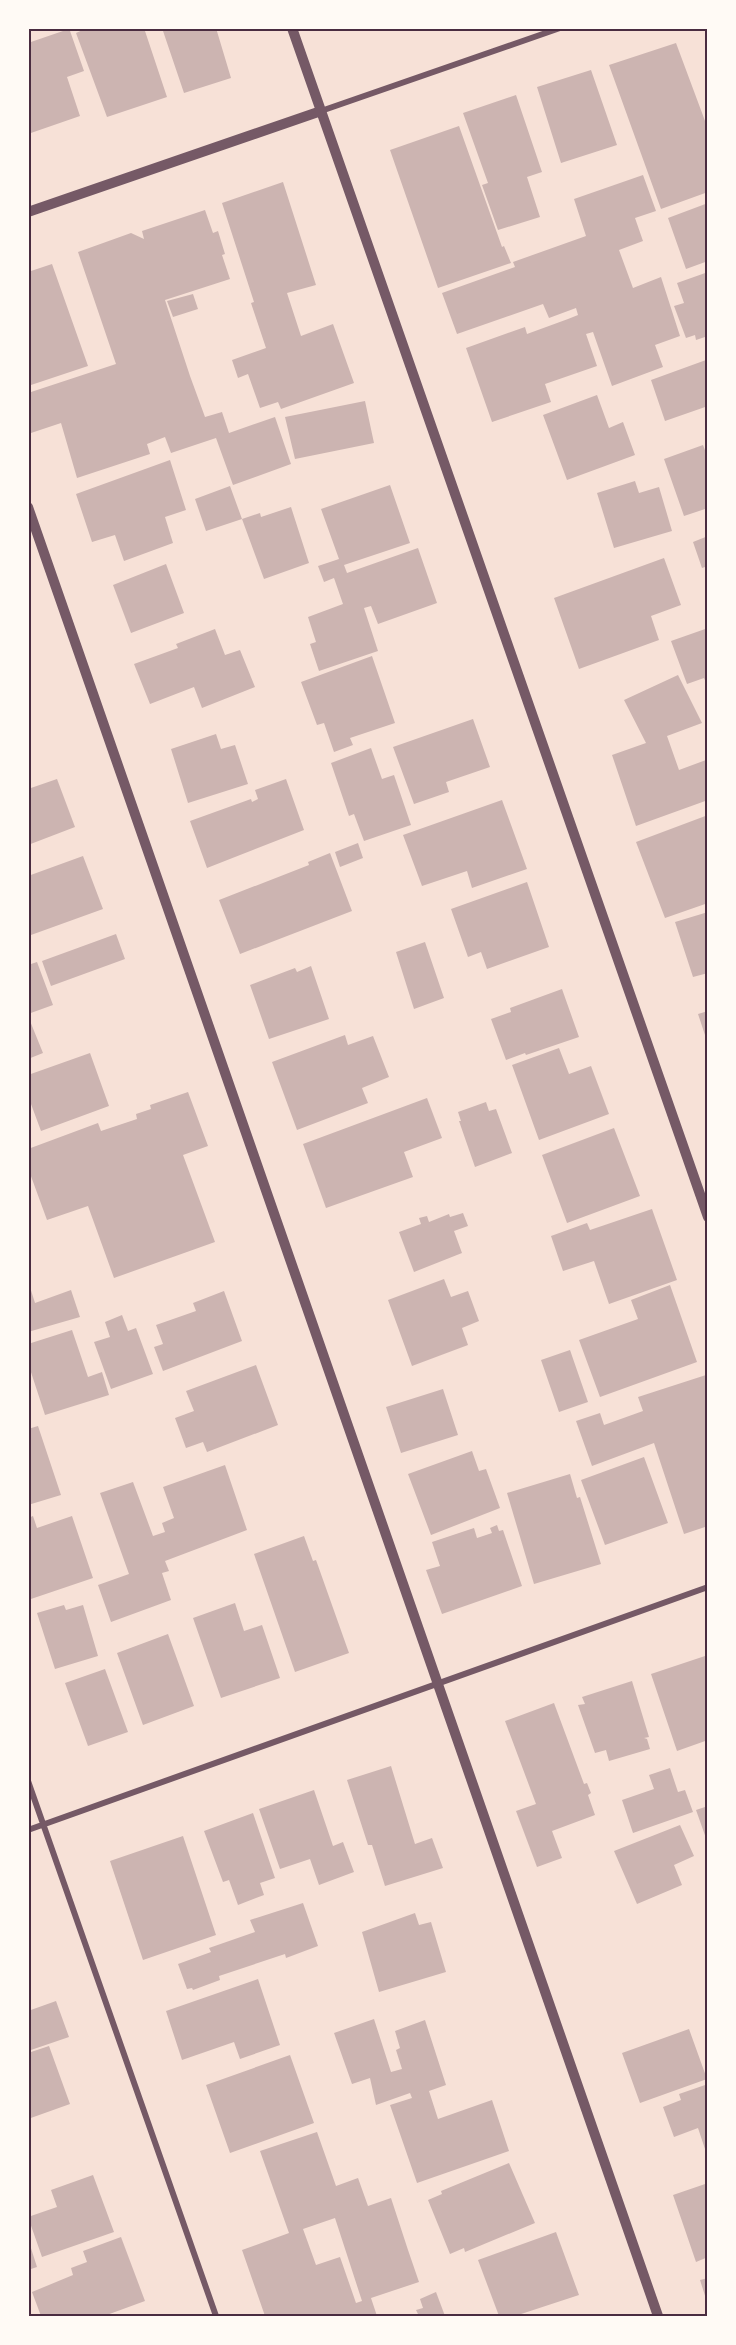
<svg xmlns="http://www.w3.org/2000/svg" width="736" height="2345" font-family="Figtree,sans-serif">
	<rect width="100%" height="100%" fill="#f7e1d7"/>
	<!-- building -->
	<path fill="#ccb4b1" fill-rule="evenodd" d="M62 28H69L84 71 67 77 80 116 28 134V43L63 31Z
		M87 28H144L167 97 107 117 76 33Z
		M162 28H216L231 78 184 93Z
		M676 43 708 129V192L661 209 609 65Z
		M591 70 617 145 561 163 537 87Z
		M516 95 542 172 527 177 540 217 498 230 482 185 488 183 463 113Z
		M459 126 502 247 504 246 511 263 438 288 390 150Z
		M643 175 656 211 635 218 643 241 619 250 633 288 661 277 680 336 655 345 663 367 612 386 593 332 586 334 597 366 545 384 551 402 492 422 466 348 525 327 527 334 568 319 578 315 576 308 549 318 543 304 457 334 442 293 515 267 513 262 586 236 574 199Z
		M283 182 316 285 287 293 301 336 333 324 354 383 281 409 278 402 260 408 248 374 238 378 232 360 266 348 251 303 254 302 222 203Z
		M708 203V261L686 269 668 218Z
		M205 210 213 233 218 231 225 254 222 255 230 279 165 300 190 376 205 417 222 412 229 433 275 417 291 464 233 485 216 438 171 453 165 437 147 444 150 454 77 478 61 423 28 434V393L116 364 78 252 131 233 144 239 142 231Z
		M52 264 88 366 28 386V272Z
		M708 272V336L696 340 695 335 686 338 674 306 684 303 677 283Z
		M193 294 198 309 173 317 167 301Z
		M706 360 708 406 665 421 651 380Z
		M597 395 609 428 623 422 635 455 567 480 543 415Z
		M365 401 374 443 295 459 285 417Z
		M703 445 708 458V508L684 516 664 459Z
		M170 460 186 510 165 517 173 543 124 561 115 535 92 542 76 494Z
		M635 481 639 493 659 487 672 531 614 548 597 493Z
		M390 485 410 543 344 565 347 573 418 548 437 603 378 624 371 606 364 608 378 651 319 671 310 644 316 642 308 617 343 604 334 578 324 582 318 566 339 559 321 509Z
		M230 486 242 519 260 513 261 517 291 507 309 563 264 579 242 519 206 531 195 499Z
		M708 536V566L702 568 693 542Z
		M664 558 681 605 651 616 659 640 579 669 554 598Z
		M166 564 184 613 131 633 113 585Z
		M708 628V687L704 678 687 684 671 641Z
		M215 629 225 655 240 650 255 687 202 708 194 687 150 704 134 664 178 648 176 644Z
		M372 656 395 723 350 738 353 745 334 752 324 723 317 725 301 682Z
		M678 675 702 723 667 736 679 770 706 760 708 800 636 826 612 755 646 743 624 700Z
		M473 719 490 767 446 782 449 792 414 804 393 747Z
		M216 734 221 749 235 745 248 784 188 803 171 749Z
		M371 748 382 779 394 775 411 825 364 841 354 814 349 816 331 763Z
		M57 779 75 827 28 845V789Z
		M286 779 304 830 207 868 190 821 251 799 252 802 258 799 255 790Z
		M502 800 527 869 472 888 467 871 422 886 403 835Z
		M708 815V903L665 918 636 842Z
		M358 843 363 858 340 867 335 852Z
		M330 853 352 911 240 954 219 900 309 865 308 862Z
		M83 856 103 909 31 935 28 928V876Z
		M527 882 549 947 487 969 481 952 468 957 451 909Z
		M708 912V973L693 977 675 922Z
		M116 934 125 959 51 986 42 961Z
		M425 942 444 998 414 1009 396 952Z
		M37 962 53 1005 28 1014V965Z
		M311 966 329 1019 269 1039 250 985 295 968 297 972Z
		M562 989 579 1037 526 1055 525 1053 506 1060 491 1019 511 1012 510 1008Z
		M708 1011V1041H707L698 1014Z
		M28 1016 43 1053 28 1059Z
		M345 1035 348 1045 373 1036 389 1077 362 1088 368 1103 297 1130 272 1062Z
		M559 1048 569 1074 591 1066 609 1114 539 1140 512 1065Z
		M90 1053 109 1106 41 1131 31 1104 28 1105V1075Z
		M188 1092 208 1146 183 1155 215 1242 114 1278 88 1206 47 1220 28 1168V1149L98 1123 101 1131 137 1119 136 1114 151 1109 150 1105Z
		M427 1098 442 1138 404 1152 413 1177 326 1208 303 1144Z
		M486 1102 489 1111 496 1109 512 1153 475 1167 459 1121H461L458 1112Z
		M614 1128 640 1196 567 1223 542 1155Z
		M652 1209 677 1280 609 1304 594 1261 563 1271 551 1236 587 1223 590 1230Z
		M463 1213 468 1226 454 1231 462 1253 414 1272 399 1232 421 1224 419 1218 427 1216 429 1222 449 1214 450 1217Z
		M444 1279 451 1297 468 1291 479 1321 462 1328 468 1345 412 1366 388 1300Z
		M29 1284 35 1303 71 1290 80 1317 28 1332Z
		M670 1285 697 1362 600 1397 579 1340 638 1319 631 1300Z
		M224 1291 242 1341 163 1371 154 1347 163 1344 156 1325 196 1311 193 1303Z
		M122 1315 128 1331 136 1328 153 1374 111 1389 94 1342 110 1337 105 1322Z
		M72 1330 88 1377 102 1372 109 1395 45 1415 28 1363V1344Z
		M570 1350 588 1402 559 1412 541 1360Z
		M256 1365 278 1425 207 1452 203 1442 186 1448 175 1418 194 1411 186 1391Z
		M706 1375 708 1526 684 1534 654 1443 592 1466 576 1421 600 1413 604 1425 643 1411 638 1397Z
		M443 1389 458 1435 401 1453 386 1407Z
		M38 1426 61 1495 28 1505V1429Z
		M472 1451 479 1471 486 1469 500 1508 431 1535 408 1474Z
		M644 1457 668 1523 605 1545 581 1480Z
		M225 1465 247 1530 165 1561 169 1571 162 1573 171 1600 111 1622 98 1585 129 1574 100 1493 133 1482 153 1536 165 1532 162 1523 174 1518 163 1487Z
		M570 1474 577 1498 580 1497 601 1564 534 1584 507 1493Z
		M33 1516 37 1528 72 1516 93 1578 28 1600V1518Z
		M497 1525 499 1531 503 1530 522 1586 442 1614 426 1570 440 1566 432 1542 474 1528 477 1538 492 1533 490 1528Z
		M304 1536 313 1561 316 1560 349 1653 295 1672 254 1554Z
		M235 1603 244 1631 262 1625 280 1678 221 1698 193 1618Z
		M64 1605 66 1610 83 1605 98 1656 55 1669 37 1613Z
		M168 1634 194 1706 143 1725 117 1653Z
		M708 1655V1740L677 1751 651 1674Z
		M105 1669 128 1732 88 1746 65 1683Z
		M632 1681 649 1737 644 1738 647 1739 650 1749 609 1761 606 1750 595 1753 578 1705 585 1704 582 1697Z
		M554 1703 584 1784 587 1783 591 1793 588 1795 595 1815 552 1831 562 1858 537 1867 516 1811 536 1804 505 1721Z
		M391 1766 415 1844 432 1838 443 1868 385 1886 372 1845H368L347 1780Z
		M670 1768 678 1792 685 1790 693 1812 633 1833 622 1800 654 1789 649 1775Z
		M314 1790 333 1846 343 1842 354 1872 319 1885 310 1859 280 1869 259 1809Z
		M708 1806V1841H707L696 1810Z
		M253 1813 275 1878 260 1883 264 1895 238 1905 229 1880 223 1882 204 1831Z
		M680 1825 694 1856 674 1865 682 1885 637 1904 614 1851Z
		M183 1836 216 1935 143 1960 110 1861Z
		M303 1903 318 1946 286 1958 285 1954 219 1976 220 1980 193 1990 192 1988 187 1989 178 1964 211 1952 209 1948 255 1932 250 1920Z
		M415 1913 419 1925 431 1922 446 1972 379 1992 362 1932Z
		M258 1979 280 2045 240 2059 234 2042 182 2060 166 2011Z
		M56 2001 69 2037 28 2051V2011Z
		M374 2019 391 2072 402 2069 396 2050 400 2048 395 2031 425 2020 446 2085 429 2091 438 2119 492 2100 509 2151 417 2183 390 2105 412 2098 410 2093 376 2105 370 2078 352 2084 334 2033Z
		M689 2029 707 2079 640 2103 622 2053Z
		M49 2046 70 2104 28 2119V2053Z
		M290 2055 314 2123 230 2153 206 2085Z
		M708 2084V2155H707L698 2128 674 2137 663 2107 681 2100 679 2094Z
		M317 2132 336 2186 358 2178 368 2206 391 2198 408 2250 419 2282 371 2298 377 2316H265L242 2250 289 2233 260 2151ZM335 2218 362 2301 356 2303 340 2257 316 2265 303 2229Z
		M509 2163 535 2223 465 2252 464 2248 450 2254 428 2200 442 2194 441 2191Z
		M93 2175 114 2232 42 2257 28 2217 57 2207 51 2190Z
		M708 2183V2257L696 2262 673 2195Z
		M556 2232 579 2295 515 2316H499L478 2260Z
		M121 2237 145 2301 104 2316H41L32 2292 73 2275 71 2268 87 2262 83 2251Z
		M29 2242 37 2267 28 2270V2243Z
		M708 2278V2302H707L700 2280Z
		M436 2292 445 2316H419L416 2310 423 2308 420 2299Z"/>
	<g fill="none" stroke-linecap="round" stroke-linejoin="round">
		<!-- minor -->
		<path stroke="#755966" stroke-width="6" d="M321 111 560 28
			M28 1781 216 2316
			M28 1830 708 1587"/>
		<!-- tertiary -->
		<path stroke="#755966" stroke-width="10" d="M292 28 708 1217
			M28 212 321 111
			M28 507 658 2316"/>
	</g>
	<!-- border -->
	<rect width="736" height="2345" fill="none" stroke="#fffaf5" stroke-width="60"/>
	<rect x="30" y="30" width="676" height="2285" fill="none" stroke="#4a2c40" stroke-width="2"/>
</svg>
